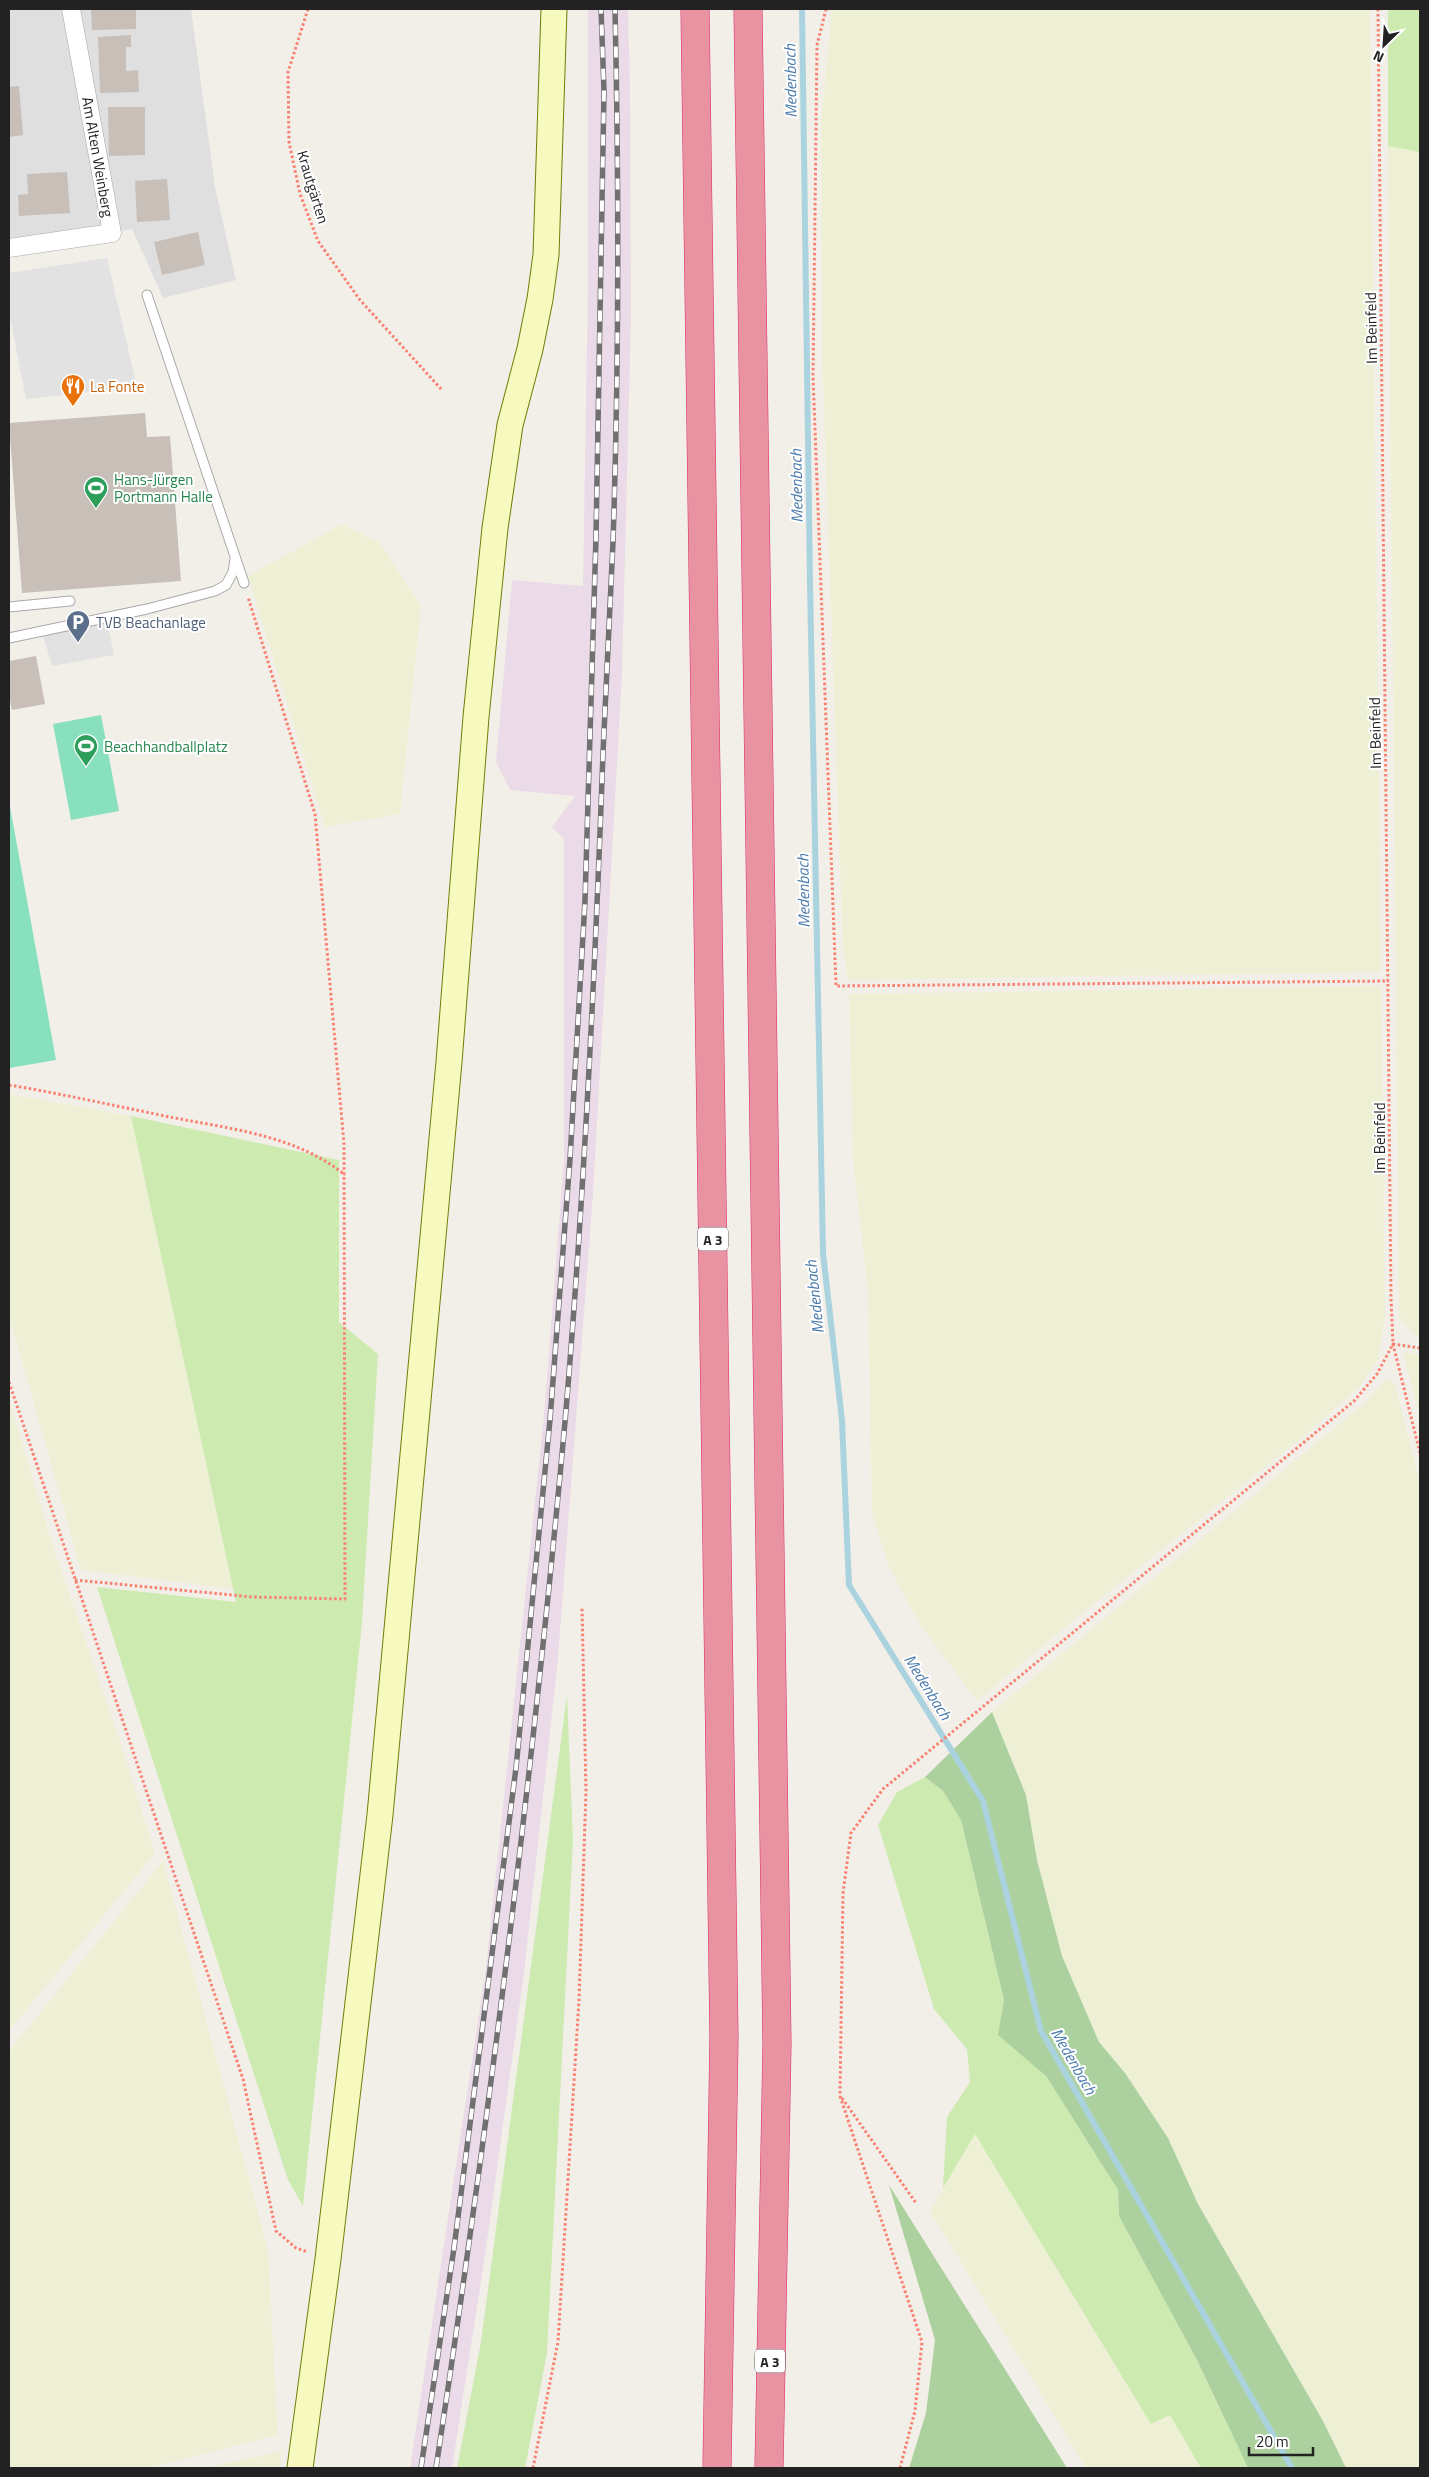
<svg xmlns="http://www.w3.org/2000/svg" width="1429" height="2477" font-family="'Titillium Web',sans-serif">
	<rect width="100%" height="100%" fill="#f2efe9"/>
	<!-- residential -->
	<path fill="#e0dfdf" d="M9 9H191L215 187 236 280 163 298 132 229 9 248Z"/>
	<!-- industrial -->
	<path fill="#ebdbe8" d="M588 9H628L630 88 631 317 622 674 593 1194 558 1658 524 1973 485 2255 452 2468H410L486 1968 544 1416 564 1159V839L552 827 575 796 510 790 496 762 512 580 583 586 588 282Z"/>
	<!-- farmland -->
	<path fill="#eef0d5" d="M832 9H1370L1381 972 848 980 843 949 822 353 821 122Z
		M1388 146 1420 152V1340L1399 1318Z
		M342 524 380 543 421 606 400 814 325 827 248 576Z
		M1381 986 1385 1315 1378 1360 1360 1386 1310 1431 1086 1610 977 1701 921 1626 889 1567 872 1514 868 1291 853 1160 849 994Z
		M9 1094 131 1116 235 1589 81 1570 9 1315Z
		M1403 1352 1420 1355V1416Z
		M1385 1379 1394 1382 1420 1482V2468H1346L1323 2421 1198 2204 1168 2138 1125 2073 1099 2042 1062 1956 1037 1860 1026 1795 992 1712 1366 1402Z
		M9 1399 53 1546 121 1744 155 1853 9 2031Z
		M163 1861 268 2249 278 2435 147 2468H9V2051Z
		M975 2133 1151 2423 1170 2414 1201 2468H1086L930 2211Z
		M282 2451 280 2468H204Z"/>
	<!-- grass -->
	<path fill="#cdebb0" d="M1388 9H1420V152L1388 146Z
		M131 1116 339 1160V1322L378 1354 362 1622 303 2206 288 2180 97 1587 236 1602Z
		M567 1695 573 1840 547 2353 525 2468H457L481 2342Z
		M925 1777 943 1791 961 1820 1004 2000 999 2035 1046 2076 1118 2190 1119 2216 1198 2362 1248 2468H1201L1170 2415 1151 2424 975 2134 943 2188 947 2117 970 2082 967 2049 934 2009 878 1825 897 1792Z"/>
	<!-- forest -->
	<path fill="#add19e" d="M992 1712 1026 1795 1037 1860 1062 1956 1099 2042 1125 2073 1168 2138 1198 2204 1323 2421 1346 2468H1248L1198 2362 1119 2216 1118 2190 1046 2076 998 2035 1004 2000 961 1820 943 1791 925 1777Z
		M889 2185 1067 2468H909L926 2413 935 2340Z"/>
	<!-- pitch -->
	<path fill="#88e0be" d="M101 715 119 811 71 820 53 724Z
		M9 801 56 1060 9 1068Z"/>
	<!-- parking -->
	<path fill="#e2e2e2" d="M107 258 137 387 26 399 9 312V273Z
		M106 618 114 655 52 666 42 631Z"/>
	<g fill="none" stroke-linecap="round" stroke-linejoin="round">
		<!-- stream -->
		<path stroke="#aad3df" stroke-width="6" d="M802 9 810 583 823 1253 842 1420 849 1585 983 1801 1041 2031 1292 2468"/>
	</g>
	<!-- building -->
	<path fill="#c7bfb8" d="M91 9H136V29L92 30Z
		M131 35V47H126V71L138 70 139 92 100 93 98 37Z
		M19 86 23 135 9 137V87Z
		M108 107H145V155L109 156Z
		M67 172 70 213 19 216 18 195 28 194 27 174Z
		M167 179 170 220 137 222 135 181Z
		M198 232 205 265 162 275 154 242Z
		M145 413 147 437 170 436 181 581 22 593 9 423Z
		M36 656 45 704 12 710 9 696V661Z"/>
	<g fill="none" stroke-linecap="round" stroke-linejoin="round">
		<!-- lane casing -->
		<g stroke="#a9a9a9" stroke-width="11">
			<path id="lane" d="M147 295 244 583
				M9 607 70 601
				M9 638 147 609 215 591 226 585 233 572 235 559"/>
		</g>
		<!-- street casing -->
		<g stroke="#a9a9a9" stroke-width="19">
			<path id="street" d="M9 248 112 233 71 9"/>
		</g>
		<!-- secondary casing -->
		<g stroke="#707d05" stroke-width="27">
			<path id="secondary" d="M300 2468 328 2259 380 1815 449 1062 476 717 495 528 510 425 530 349 540 299 546 255 554 9"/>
		</g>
		<!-- highway casing -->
		<g stroke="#dc2a67" stroke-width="29">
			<path id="highway" d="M695 9 724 2038 717 2468
				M748 9 777 2044 769 2468"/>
		</g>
		<!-- path -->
		<path stroke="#fa8072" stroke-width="3" stroke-dasharray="2.5 2.5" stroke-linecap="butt" d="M308 9 288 72 289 142 300 194 318 241 360 300 442 390
			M826 9 817 45 813 376 836 986 1389 981
			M1378 9 1391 1299 1393 1344 1420 1453
			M9 1085C63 1094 116 1106 170 1117 230 1129 296 1135 345 1175
			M9 1382 243 2079 276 2231 296 2248 308 2252
			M75 1580 253 1597 345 1599 344 1144 315 814 248 597
			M842 2098 916 2203
			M533 2468 558 2342 579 2000 586 1791 582 1607
			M900 2468 915 2411 922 2342 840 2096 843 1893 851 1833 883 1789 1354 1401 1377 1374 1393 1344 1420 1348"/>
		<!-- lane -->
		<use href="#lane" stroke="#fff" stroke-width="9"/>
		<!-- street -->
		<use href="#street" stroke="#fff" stroke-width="18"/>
		<!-- secondary -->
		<use href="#secondary" stroke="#f7fabf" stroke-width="25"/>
		<!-- highway -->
		<use href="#highway" stroke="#e892a2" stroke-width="28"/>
		<!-- rail casing -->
		<g stroke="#707070" stroke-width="5.5">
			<path id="rail" d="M421 2468 454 2248 516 1768 550 1420 570 1159 585 901 596 537 604 91 601 9
				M436 2468C489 2121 533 1772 565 1422 584 1199 595 976 603 753 606 683 610 612 613 542 619 365 619 186 615 9"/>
		</g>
		<!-- rail -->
		<use href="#rail" stroke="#fff" stroke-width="4" stroke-dasharray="11" stroke-linecap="butt"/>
	</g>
	<!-- icons -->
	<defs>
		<g id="restaurant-pin" transform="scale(1.25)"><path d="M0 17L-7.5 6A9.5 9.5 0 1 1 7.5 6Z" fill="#e8710a" stroke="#fff"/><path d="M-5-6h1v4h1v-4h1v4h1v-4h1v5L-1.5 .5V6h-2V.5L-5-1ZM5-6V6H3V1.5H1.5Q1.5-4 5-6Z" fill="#fff"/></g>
		<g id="stadium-pin" transform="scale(1.25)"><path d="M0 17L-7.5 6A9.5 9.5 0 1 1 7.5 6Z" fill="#2e9e5b" stroke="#fff"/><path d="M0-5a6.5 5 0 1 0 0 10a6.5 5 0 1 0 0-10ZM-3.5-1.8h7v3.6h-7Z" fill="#fff"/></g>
		<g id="parking-pin" transform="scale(1.25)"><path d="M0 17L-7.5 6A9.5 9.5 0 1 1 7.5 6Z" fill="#5c6f8a" stroke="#fff"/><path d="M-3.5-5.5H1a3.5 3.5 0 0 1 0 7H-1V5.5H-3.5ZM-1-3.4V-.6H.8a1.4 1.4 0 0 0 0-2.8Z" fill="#fff"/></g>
	</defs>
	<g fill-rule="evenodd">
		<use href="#restaurant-pin" x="73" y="386"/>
		<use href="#stadium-pin" x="96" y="488"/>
		<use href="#parking-pin" x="78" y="622"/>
		<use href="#stadium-pin" x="86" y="746"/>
	</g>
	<g text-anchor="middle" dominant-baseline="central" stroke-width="4" stroke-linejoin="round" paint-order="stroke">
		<!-- shield labels -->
		<g fill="#fff" stroke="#646464" stroke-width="1">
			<rect x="698" y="1227.5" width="30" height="23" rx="4"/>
			<rect x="755" y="2349.5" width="30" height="23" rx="4"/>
		</g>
		<g font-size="14" font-weight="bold" fill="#222">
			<text x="713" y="1239">A 3</text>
			<text x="770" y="2361">A 3</text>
		</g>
		<!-- street labels -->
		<g font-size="15" fill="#222" stroke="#fff">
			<text transform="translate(98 157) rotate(80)">Am Alten Weinberg</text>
			<text transform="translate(313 187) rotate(73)">Krautgärten</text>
			<text transform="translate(1371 328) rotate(-91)">Im Beinfeld</text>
			<text transform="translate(1375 733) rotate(-91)">Im Beinfeld</text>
			<text transform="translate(1379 1138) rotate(-90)">Im Beinfeld</text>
		</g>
		<!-- food labels -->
		<g font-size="15" fill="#c56008" stroke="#fff" text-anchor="start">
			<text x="90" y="386">La Fonte</text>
		</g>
		<!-- leisure labels -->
		<g font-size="15" fill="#27864d" stroke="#fff" text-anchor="start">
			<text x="114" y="479">Hans-Jürgen<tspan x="114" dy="17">Portmann Halle</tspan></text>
			<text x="104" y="746">Beachhandballplatz</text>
		</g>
		<!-- service labels -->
		<g font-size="15" fill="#4e5e75" stroke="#fff" text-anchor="start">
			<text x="96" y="622">TVB Beachanlage</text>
		</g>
		<!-- water labels -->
		<g font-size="16" font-style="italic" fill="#4a7aab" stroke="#fff">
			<text transform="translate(790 81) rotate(-91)">Medenbach</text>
			<text transform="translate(796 486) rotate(-91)">Medenbach</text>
			<text transform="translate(803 891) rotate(-91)">Medenbach</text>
			<text transform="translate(814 1297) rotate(-96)">Medenbach</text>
			<text transform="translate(928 1687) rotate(58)">Medenbach</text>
			<text transform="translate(1074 2061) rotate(60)">Medenbach</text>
		</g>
	</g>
	<!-- border -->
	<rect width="1429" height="2477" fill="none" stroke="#222222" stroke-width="20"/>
	<!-- north arrow -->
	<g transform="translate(1384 45) rotate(205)" stroke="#ffffff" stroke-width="4" paint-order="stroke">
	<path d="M0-4L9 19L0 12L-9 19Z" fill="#222222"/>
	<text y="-8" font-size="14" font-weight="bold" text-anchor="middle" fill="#222222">N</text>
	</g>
	<!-- scale -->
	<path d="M1249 2447v8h64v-8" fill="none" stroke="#222222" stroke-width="2.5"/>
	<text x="1256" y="2447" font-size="15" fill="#222222" stroke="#ffffff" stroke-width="4" paint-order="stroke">20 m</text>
</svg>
